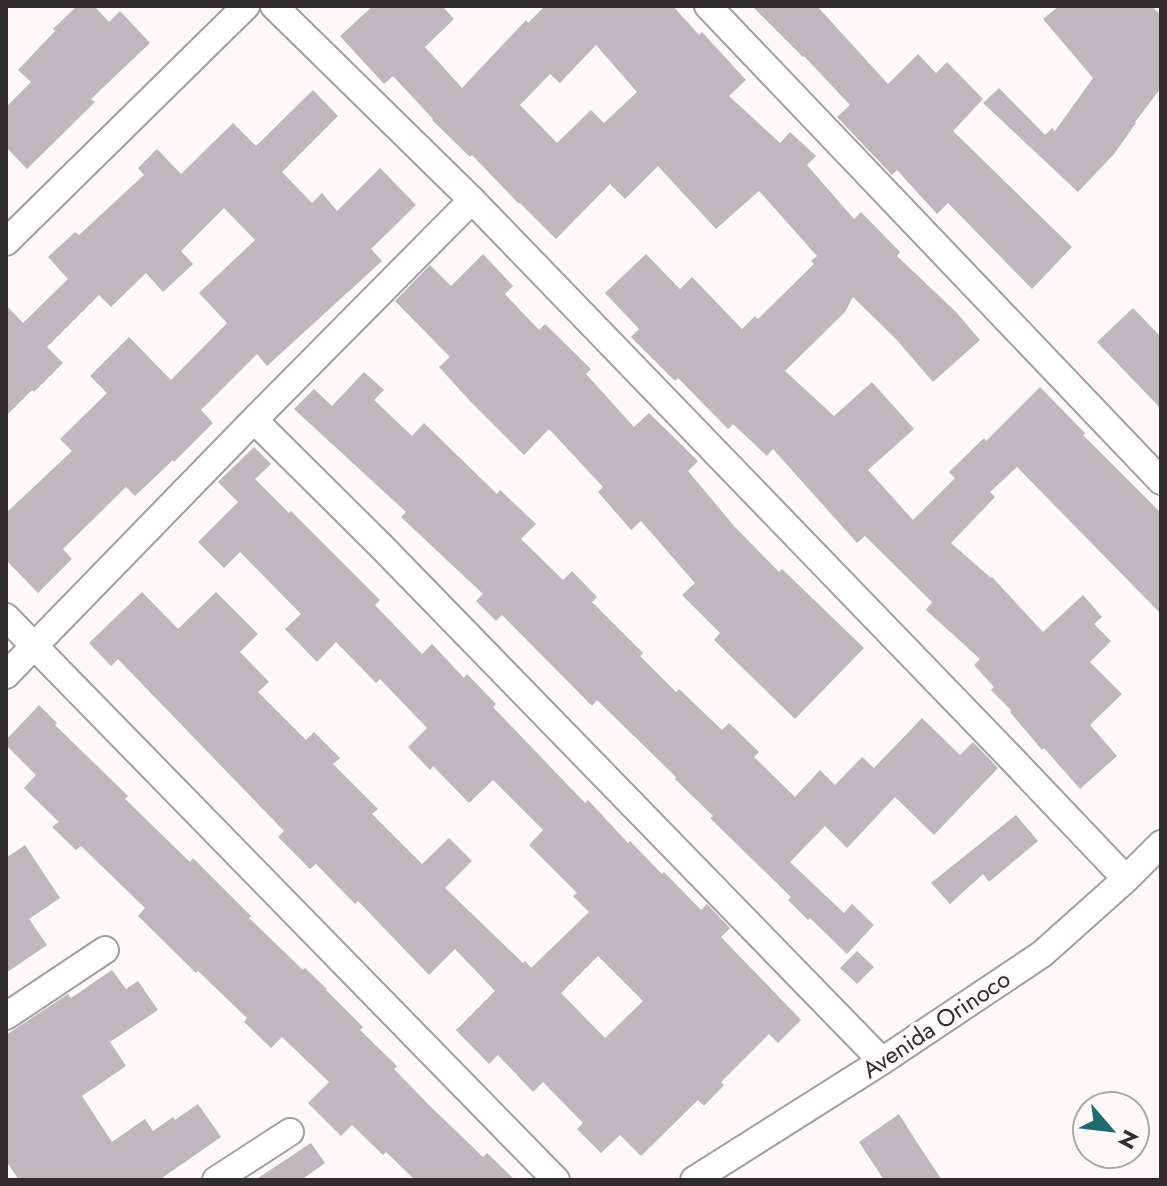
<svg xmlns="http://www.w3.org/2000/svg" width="1167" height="1186" font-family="Jost,sans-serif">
	<rect width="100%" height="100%" fill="#fef8f9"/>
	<!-- building -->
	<path fill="#bdb8bc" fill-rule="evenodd" d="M77 6H94L109 22 120 11 150 43 91 99 95 102 27 169 6 147V107L31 82 18 70 55 31 53 29Z
		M373 6H442L454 19 425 47 462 88 526 20 528 23 545 6H673L699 35 702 32 746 80 729 96 780 143 790 132 816 156 807 165 854 219 861 212 900 252 897 256 956 312 980 340 933 382 896 339 853 297 845 312 785 371 834 416 872 382 914 429 868 470 913 520 955 478 949 472 984 438 986 441 1040 387 1085 433 1083 435 1161 513V614L1017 467 990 492 995 497 951 543 991 578 992 577 1043 632 1083 595 1102 617 1094 624 1111 641 1090 662 1122 694 1090 725 1117 756 1080 789 1044 748 1042 750 1010 712 1011 710 991 690 994 687 974 665 980 659 926 610 932 602 865 536 857 543 773 449 767 456 733 424 728 429 678 378 675 381 631 337 639 329 605 293 646 254 680 289 692 277 742 329 755 316 758 319 814 264 811 261 817 256 759 191 716 229 658 166 625 199 610 184 556 239 520 203 519 204 472 155 470 157 432 120 433 119 393 76 384 84 340 36ZM596 45 637 92 604 123 591 110 557 143 520 105 550 74 560 83Z
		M752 6H817L888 84 918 54 936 73 947 62 983 99 953 131 1072 247 1032 289 948 203 937 214 897 170 892 175 837 117 850 105 804 56 803 57Z
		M1059 6H1151L1161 15V88L1135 122 1136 123 1114 154 1078 192 983 103 999 88 1045 135 1052 128 1055 131 1093 78 1043 19Z
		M313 90 338 116 282 172 312 203 322 193 337 211 380 168 416 205 371 249 382 261 267 366 257 354 201 410 213 423 174 462 173 460 135 496 126 487 63 549 72 559 38 593 6 560V513L72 451 60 439 107 393 90 376 129 337 171 380 227 323 199 293 255 240 224 208 181 251 193 264 163 292 146 273 111 307 99 295 47 347 63 363 34 392 32 390 6 416V305L23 323 68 279 48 257 75 232 79 235 144 175 138 168 157 149 181 174 233 123 256 146Z
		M483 254 513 286 505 294 539 330 545 324 591 369 586 374 634 427 649 413 698 461 688 471 734 526 779 572 782 569 864 648 795 719 714 640 720 633 682 595 695 583 641 521 631 530 598 492 603 487 549 429 524 455 470 401 439 367 450 357 395 301 430 265 451 286Z
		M1133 308 1161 337V409L1097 342Z
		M364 372 384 390 374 400 412 436 424 423 497 494 500 490 536 524 521 539 563 580 572 571 597 597 592 602 643 653 640 656 676 692 679 689 722 730 729 723 759 752 754 757 795 797 820 770 835 785 862 757 874 768 922 718 960 755 973 742 998 768 934 835 895 797 847 848 825 826 790 862 844 913 852 904 874 925 847 954 810 918 808 920 788 900 791 897 710 818 713 816 675 779 676 777 597 700 592 706 502 615 496 621 476 601 483 594 401 517 406 512 294 409 314 389 332 406Z
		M254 447 271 464 255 479 289 513 291 511 380 600 375 605 422 654 432 644 464 678 467 674 496 704 493 707 585 803 588 800 628 843 630 841 662 874 664 872 701 910 707 904 730 928 721 937 801 1020 778 1043 769 1034 721 1082 724 1085 704 1106 698 1100 641 1156 620 1135 601 1153 577 1129 583 1123 543 1082 533 1092 498 1055 489 1064 456 1030 495 991 455 949 429 975 358 901 355 904 316 864 310 869 278 837 284 831 118 659 111 666 89 643 142 592 178 629 216 592 258 634 240 652 269 682 258 692 306 740 314 732 340 758 333 764 378 809 372 814 422 864 449 838 472 861 445 888 523 963 525 961 531 968 589 912 573 896 577 893 529 845 543 830 493 780 469 803 433 766 430 770 408 747 427 728 380 679 376 683 336 642 317 662 285 629 301 614 240 552 224 568 198 542 238 502 218 482ZM598 956 643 1001 605 1038 561 993Z
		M39 705 57 723 55 725 128 796 125 799 190 862 193 858 251 916 249 918 303 970 305 968 327 989 326 990 363 1027 360 1030 397 1066 394 1069 430 1106 483 1157 487 1153 515 1180H415L386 1152 383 1155 352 1125 341 1136 308 1103 329 1082 282 1037 271 1048 244 1022 247 1018 198 971 196 973 138 916 145 908 81 846 76 850 52 827 59 822 24 788 36 775 6 745V740Z
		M1016 815 1038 841 989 882 983 874 950 904 931 883Z
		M25 845 60 898 29 919 47 945 6 973V858Z
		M857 951 874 967 857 984 840 968Z
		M112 970 126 989 138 981 158 1010 110 1042 126 1066 82 1096 112 1142 145 1119 153 1131 173 1117 175 1120 198 1104 221 1137 159 1180H19L6 1161V1035L68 994 71 998Z
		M899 1114 918 1144 942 1180H884L859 1142Z
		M311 1143 325 1163 301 1180H255Z"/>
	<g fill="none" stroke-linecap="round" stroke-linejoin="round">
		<!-- street casing -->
		<g stroke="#a39e9f" stroke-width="30">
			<path id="street" d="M274 6 472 200 1011 758 1126 879
				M708 6 1161 481
				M6 242 246 6
				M254 420 381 546 882 1061
				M6 617 556 1180
				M6 675 254 420 472 200
				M6 1016 105 950
				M216 1180 290 1132
				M694 1180 882 1061 1042 954 1126 879 1161 844"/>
		</g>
		<!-- street -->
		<use href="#street" stroke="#fff" stroke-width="26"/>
	</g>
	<g text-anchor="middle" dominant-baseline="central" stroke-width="7" stroke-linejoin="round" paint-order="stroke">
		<!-- street labels -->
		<g font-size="24" fill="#302d2e" stroke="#fef8f9">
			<text transform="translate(936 1024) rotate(-34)">Avenida Orinoco</text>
		</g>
	</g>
	<!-- border -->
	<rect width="1167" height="1186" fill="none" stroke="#302d2e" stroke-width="16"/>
	<!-- north arrow -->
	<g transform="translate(1111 1130) rotate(118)"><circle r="38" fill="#fef8f9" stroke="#aca7a8" stroke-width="2"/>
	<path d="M0-6L14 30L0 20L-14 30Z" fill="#1f6b70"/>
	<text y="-12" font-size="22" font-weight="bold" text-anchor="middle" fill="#302d2e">N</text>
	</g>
</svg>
